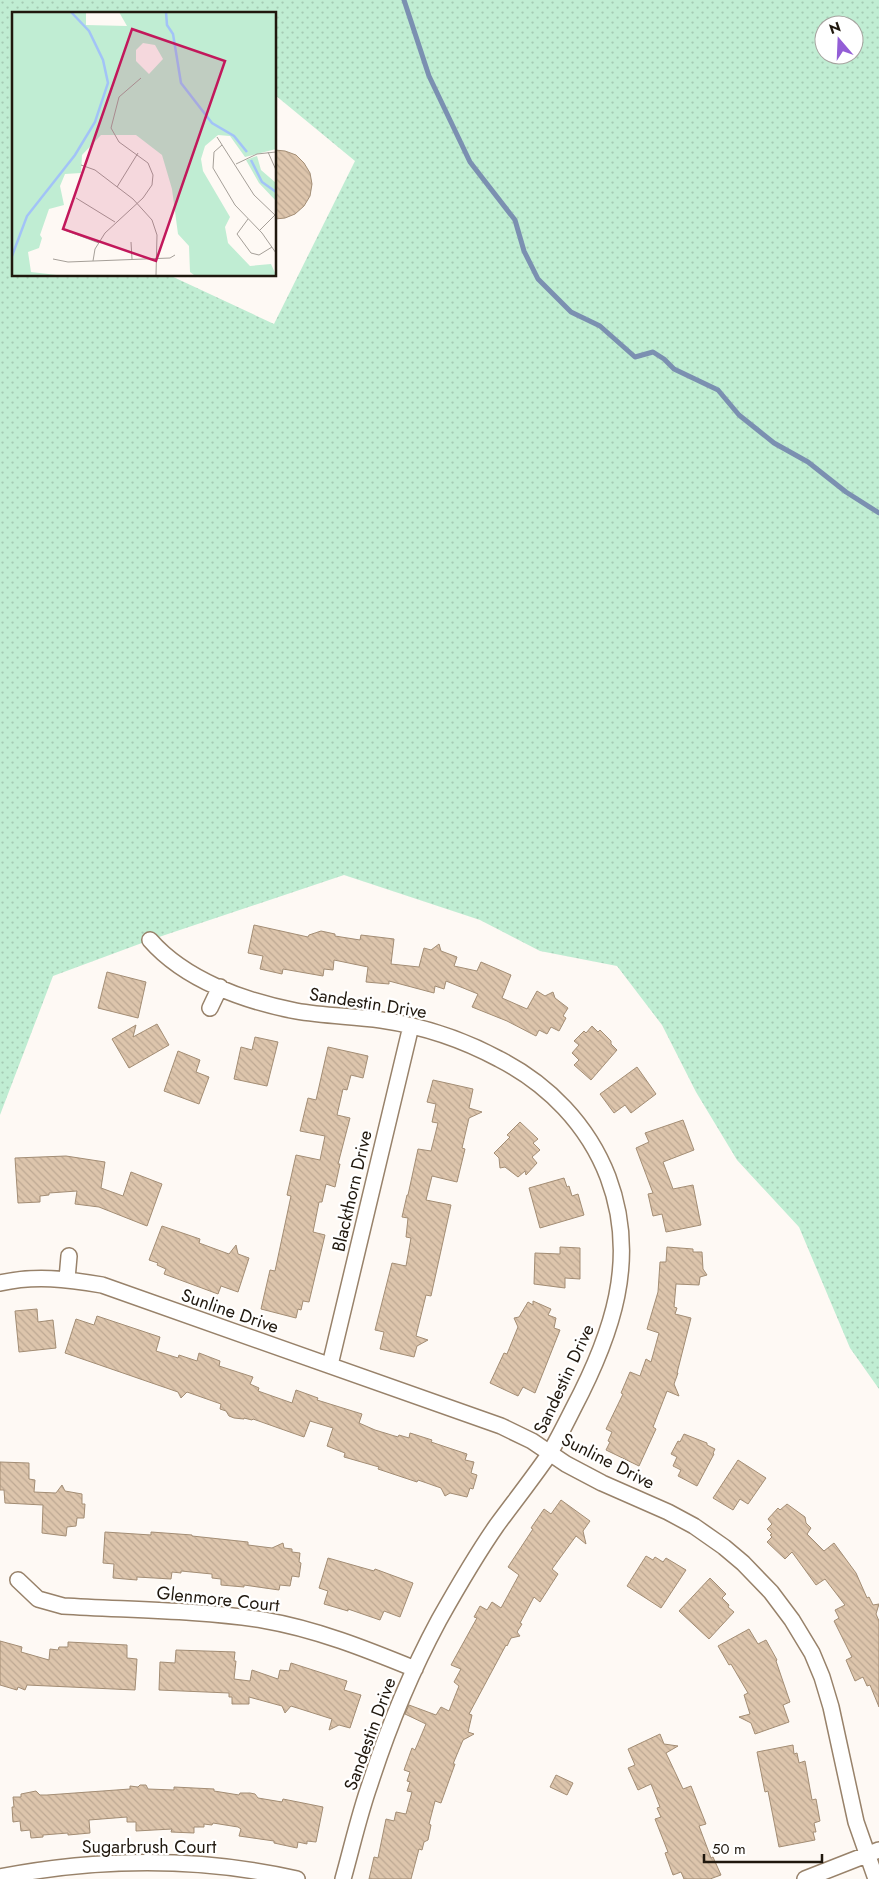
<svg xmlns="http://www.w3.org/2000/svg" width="879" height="1879" font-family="Jost,sans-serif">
	<defs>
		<pattern id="grass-dots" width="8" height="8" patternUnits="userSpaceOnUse" patternTransform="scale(1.25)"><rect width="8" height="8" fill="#c0edd3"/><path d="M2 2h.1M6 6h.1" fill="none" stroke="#a5cab4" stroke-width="1.8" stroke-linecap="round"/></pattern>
		<pattern id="building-back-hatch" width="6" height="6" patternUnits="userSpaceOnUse" patternTransform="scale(1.25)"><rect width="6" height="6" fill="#ddc5ac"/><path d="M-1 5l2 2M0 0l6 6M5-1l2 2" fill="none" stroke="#bda893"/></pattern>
	</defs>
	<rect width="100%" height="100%" fill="#fef9f4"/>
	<!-- grass -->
	<path fill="url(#grass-dots)" fill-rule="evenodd" d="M0 0H879V1389L850 1348 799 1227 737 1160 696 1092 662 1025 617 966 540 951 480 920 344 875 150 940 53 976 0 1115ZM14 14H275V95L355 161 274 324 169 275H14ZM824 25H854V55H824Z"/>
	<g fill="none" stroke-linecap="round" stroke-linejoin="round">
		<!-- stream -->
		<path stroke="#7b90b1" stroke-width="5" d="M404 0 429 76 470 162 515 220 524 251 538 279 571 312 600 326 635 357 653 352 664 359 674 369 718 390 739 415 774 443 808 462 846 492 879 513"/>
	</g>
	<!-- building -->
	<path fill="url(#building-back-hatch)" stroke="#a38d74" d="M275 150 285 151 296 155 304 163 310 173 312 184 310 196 304 206 295 214 285 218 275 219Z
		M254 925 308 937 309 935 321 931 335 934V936L360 940 361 935 394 939 391 964 419 967 424 948 431 950 439 944 441 951 457 957 454 966 477 971 481 962 511 975 502 998 527 1009 537 991 545 996 553 992 555 998 568 1008 563 1016 566 1018 559 1031 551 1027 547 1034 539 1030 536 1036 507 1021 472 1007 478 994 446 981 444 989 435 986 434 993 389 981V984L366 982 368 967 334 960 333 970 324 969 323 976 283 969 282 974 260 969 263 956 248 953Z
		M107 972 146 982 138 1018 98 1008Z
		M157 1024 169 1045 129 1068 112 1039 136 1025 133 1037Z
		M592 1026 598 1032 600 1030 611 1041V1044L617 1050 591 1080 574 1065 579 1060 572 1053 579 1045 574 1041 584 1031 586 1033Z
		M255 1037 278 1042 267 1086 234 1079 241 1047 252 1050Z
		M328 1047 368 1056 363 1078 351 1075 347 1090 343 1089 337 1115 350 1118 338 1164H340L335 1187 326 1184 322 1202H319L313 1232 325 1235 309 1302 303 1301 301 1310 298 1309 296 1318 261 1309 270 1270 275 1271 291 1196 287 1195 296 1155 320 1160 325 1136 300 1131 308 1098 316 1100Z
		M178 1051 200 1060 196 1072 209 1077 199 1104 164 1091Z
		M637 1067 656 1094 631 1113 625 1105 614 1113 600 1094Z
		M433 1080 473 1089 469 1108 482 1112 469 1118 462 1148 465 1149 457 1182 432 1176 426 1200 451 1205 431 1296 426 1295 416 1336 428 1340 417 1346 414 1357 380 1349 384 1332 375 1330 392 1263 406 1266 411 1238 406 1237 408 1218 402 1217 407 1195H408L418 1149 431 1151 438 1123 432 1122 436 1104 427 1102Z
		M683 1120 694 1150 663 1162 673 1189 693 1185 701 1225 666 1232 662 1214 653 1216 648 1194 653 1193 636 1148 649 1142 645 1133Z
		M520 1122 538 1139 533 1143 540 1150 532 1157 537 1163 526 1175 525 1171 518 1177 505 1167 500 1168 499 1158 494 1153 510 1137 507 1135Z
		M66 1156 105 1162 101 1188 123 1196 131 1172 162 1184 147 1226 99 1207 75 1204 77 1191 49 1193V1195L40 1196V1202L18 1203 15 1158Z
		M564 1178 567 1187 569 1186 572 1196 578 1194 584 1215 540 1228 529 1188Z
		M162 1226 200 1239 199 1243 229 1254 236 1245 238 1254 249 1258 238 1292 221 1286 218 1294 164 1274 166 1269 157 1265 158 1263 149 1260Z
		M560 1247 580 1248V1279L565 1278V1288L534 1284 535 1253 560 1254Z
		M667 1247 693 1249V1252H702L703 1269 707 1275 700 1277 699 1285 676 1284 674 1307 677 1308 675 1314 691 1318 677 1373H678L674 1384 679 1396 667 1391 653 1427 656 1429 639 1466 606 1450 610 1442 608 1441 612 1432 606 1429 623 1394 621 1393 630 1372 640 1376 646 1359 651 1362 659 1333 647 1329 658 1292 660 1262H666Z
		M533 1301 551 1309 548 1315 556 1318 554 1328 560 1330 535 1393 523 1387 518 1396 490 1383 504 1353 507 1354 518 1327 514 1318 519 1317 528 1302 533 1305Z
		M37 1309 38 1322 53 1320 56 1348 19 1352 15 1311Z
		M97 1316 160 1337 156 1351 178 1358 179 1355 197 1361 199 1353 220 1361 219 1366 253 1377 250 1384 259 1388 258 1391 292 1403 296 1390 318 1398 317 1400 362 1414 359 1423 375 1430 398 1437 399 1435 409 1438 410 1433 432 1440 431 1442 467 1454 465 1460 474 1462 471 1473 477 1475 473 1489 470 1488 467 1497 450 1493 445 1496 441 1488 418 1480 417 1482 378 1469 379 1467 344 1457 345 1453 327 1446 333 1428 310 1421 304 1437 253 1419 252 1420 244 1418V1419L234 1418 229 1416 226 1411 220 1409 221 1404 187 1392 181 1398 178 1392 65 1353 76 1319 94 1325Z
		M684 1434 707 1443V1445L715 1449 713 1453 714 1454 697 1486 678 1476 681 1470 673 1466 677 1457 671 1454 678 1441 680 1442Z
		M738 1460 766 1478 748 1504 740 1499 733 1510 713 1498Z
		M0 1462 29 1463V1479L35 1480 34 1492 56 1493 62 1485 65 1491 82 1494V1504H85L84 1518H77L76 1526 67 1527 66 1536 42 1533 43 1505 5 1503 4 1490H0Z
		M561 1500 590 1521 583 1531 586 1544 576 1536 552 1569 558 1574 540 1602 534 1597 520 1623 522 1624 517 1632 520 1636 511 1638 507 1646 506 1645 469 1714 472 1715 468 1732 474 1734 463 1740 453 1764H455L441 1803 435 1801 429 1824 431 1825 428 1840 424 1842 422 1850 419 1849 411 1879H369L374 1857 378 1858 386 1819 394 1821 396 1812 406 1814 412 1792 407 1791 410 1782 407 1781 410 1772 404 1770 412 1748 415 1750 426 1724 405 1714 409 1705 436 1715 441 1707 449 1711 459 1686 454 1682 461 1669 451 1665 477 1618 474 1617 480 1606 487 1610 492 1602 501 1608 519 1575 508 1567 533 1529 531 1528 544 1509 551 1514Z
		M787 1504 805 1517 806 1523 811 1528 807 1534 824 1551 834 1543 856 1573 867 1598 869 1597 873 1605 879 1604 876 1614 879 1621V1707L870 1685 867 1686 863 1677 855 1681 846 1660 852 1657 834 1621 839 1618 835 1610 845 1605 825 1579 816 1585 792 1552 785 1559 767 1542 772 1537 770 1535 772 1534 767 1529 772 1524 768 1519 778 1508 780 1510Z
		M105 1532 151 1535V1532L192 1535V1536L248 1542V1545L272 1548 283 1543 284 1548 292 1549V1552L300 1553 299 1562 301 1563 299 1577 292 1576 290 1586 280 1585 279 1590 244 1585V1587L221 1585V1579L212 1578V1574L181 1571V1573L172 1572 171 1579 137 1577V1580L113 1578 114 1564 103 1563Z
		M646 1556 653 1560 655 1557 663 1562 666 1558 686 1570 661 1608 627 1586Z
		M328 1558 374 1571 375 1569 413 1583 400 1617 384 1611 380 1620 348 1609V1611L324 1604 328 1591 319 1588Z
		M710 1578 726 1594 722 1598 729 1605 728 1607 734 1612 709 1639 679 1611Z
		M749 1629 758 1644 766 1640 777 1660 776 1661 790 1702 783 1705 789 1722 755 1734 751 1723 739 1717 750 1714 744 1695 748 1693 731 1664 729 1665 718 1646Z
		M0 1641 22 1647 21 1652 49 1660 50 1649 58 1650 59 1647H68V1642L127 1645V1658L137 1659 135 1690 27 1685 25 1690 18 1687 17 1690 0 1685Z
		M176 1650 235 1652 234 1661H236L234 1679 250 1681 252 1670 278 1679 280 1670 289 1671 291 1663 347 1681 344 1690 361 1695 350 1728 339 1725 329 1730 332 1719 291 1706 285 1713 282 1706 249 1697V1704H232V1697H229V1693L159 1690 160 1662 175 1663Z
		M660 1734 664 1744 678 1746 666 1753 683 1789 691 1786 706 1824 699 1826 711 1858 713 1857 721 1875 710 1879H684L681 1872 673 1875 665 1853 668 1852 655 1819 661 1817 657 1808 660 1807 651 1784 638 1790 628 1768 635 1765 628 1749Z
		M793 1745 794 1754 797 1753 799 1763 805 1761 812 1800 816 1799 820 1821 814 1823 816 1832H813L815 1840 779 1847 768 1791 765 1792 757 1752Z
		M556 1775 573 1783 567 1795 550 1787Z
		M140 1785H146L148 1789 174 1790V1787L214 1789V1791L239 1795 240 1793H250L255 1794 258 1798 282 1802 283 1799 323 1807 316 1842 307 1841V1844L298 1842 297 1848 274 1843V1841L239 1836 241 1829 238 1827 213 1823 212 1825 204 1824V1827H194V1833L171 1832 172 1829 136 1831V1822H127V1817L89 1820 90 1833 68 1835V1833L43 1835V1837L31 1838 30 1830 21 1831 20 1821 13 1822 12 1807H14L13 1797H21V1794L36 1791 40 1795H47L130 1789V1786L138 1787Z"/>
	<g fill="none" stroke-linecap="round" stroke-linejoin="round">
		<!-- minor casing -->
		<g stroke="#98826a" stroke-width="18">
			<path id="minor" d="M150 940C185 980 244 1001 296 1011 324 1016 352 1016 381 1020 422 1026 462 1039 499 1059 548 1084 588 1125 608 1177 639 1259 612 1335 573 1409 565 1425 557 1441 548 1456 532 1479 514 1502 497 1525 476 1555 457 1588 439 1620 411 1672 388 1728 370 1784 359 1815 352 1847 343 1879
				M210 1008 220 987
				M67 1279 69 1256
				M0 1283C35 1275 67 1279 102 1285L501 1426 532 1441 566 1464 602 1483 668 1512 694 1526 724 1547 743 1563 771 1592 792 1620 812 1653 822 1677 831 1707 856 1822 876 1879
				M330 1365 411 1026
				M18 1580 38 1599 63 1606C128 1610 199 1610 263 1620 316 1629 366 1649 415 1669
				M0 1877C99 1858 199 1857 297 1879
				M805 1879 879 1850"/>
		</g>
		<!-- minor -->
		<use href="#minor" stroke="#fff" stroke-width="15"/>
	</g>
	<g text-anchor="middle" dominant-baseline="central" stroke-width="4.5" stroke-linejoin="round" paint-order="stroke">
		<!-- street labels -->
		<g font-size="18" fill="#20180e" stroke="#fff">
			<text transform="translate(368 1003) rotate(9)">Sandestin Drive</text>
			<text transform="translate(352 1191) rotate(-77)">Blackthorn Drive</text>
			<text transform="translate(230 1311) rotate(19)">Sunline Drive</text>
			<text transform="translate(564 1379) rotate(-65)">Sandestin Drive</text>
			<text transform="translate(608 1461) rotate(27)">Sunline Drive</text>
			<text transform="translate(218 1599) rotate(6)">Glenmore Court</text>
			<text transform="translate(370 1734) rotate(-70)">Sandestin Drive</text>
			<text x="149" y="1847">Sugarbrush Court</text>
		</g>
	</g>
	<!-- overview -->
	<g transform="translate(12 12)">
		<rect width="264" height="264" fill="#fef9f4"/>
		<path d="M0 0H74V13L115 14 107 0H264V137L233 145 218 124 206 123 193 134 189 147 191 159 218 205 213 215 216 231 238 254 259 252 264 263H182L178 260 177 234 166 222 160 177 150 143 124 123H89L70 143 69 161 53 162 48 174 52 193 37 197 28 223 30 226 27 236 16 240 19 260 45 263H0ZM131 31 143 33 151 47 137 62 124 49V38ZM245 144 249 158 264 171V189L247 171 234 148Z" fill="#c0edd3" fill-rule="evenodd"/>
		<path fill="none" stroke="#a2c3f7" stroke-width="2.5" d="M154 0 155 13 161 22 169 71 200 111 222 124 235 140M239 148 250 170 264 180M0 244 15 204 63 143 83 110 96 71 91 48 77 19 59 0"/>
		<path fill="none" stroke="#a59f98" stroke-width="1" d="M205 125 242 183 264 204M210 133 202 140 201 156 223 193 250 221 264 241M256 140 264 158M224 152 245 142 264 140M69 153 83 158 121 187 140 208 145 223 144 263M105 175 126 141M64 186 103 210M236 207 225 222 239 241 247 243 260 235M50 217 87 231M248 218 263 203M119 230 120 247M41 247 56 250 158 246 163 243M81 249 83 237 93 221 131 186 140 173 141 163 136 151 107 130 99 116 107 85 129 66"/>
		<path fill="#c2185b" fill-opacity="0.15" stroke="#c2185b" stroke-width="2.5" d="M120 17 213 49 144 249 51 217Z"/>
		<rect width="264" height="264" fill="none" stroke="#20180e" stroke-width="2.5"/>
	</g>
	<!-- north arrow -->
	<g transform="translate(839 40) rotate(341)"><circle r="24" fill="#ffffff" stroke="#a6a39f"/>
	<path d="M0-4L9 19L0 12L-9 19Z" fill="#935ed6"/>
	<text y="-8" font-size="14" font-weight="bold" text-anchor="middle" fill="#20180e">N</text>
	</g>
	<!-- scale -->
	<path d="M704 1854v8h118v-8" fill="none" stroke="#20180e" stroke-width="2.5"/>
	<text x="712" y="1854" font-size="15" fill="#20180e" stroke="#ffffff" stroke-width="4" paint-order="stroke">50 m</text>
</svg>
